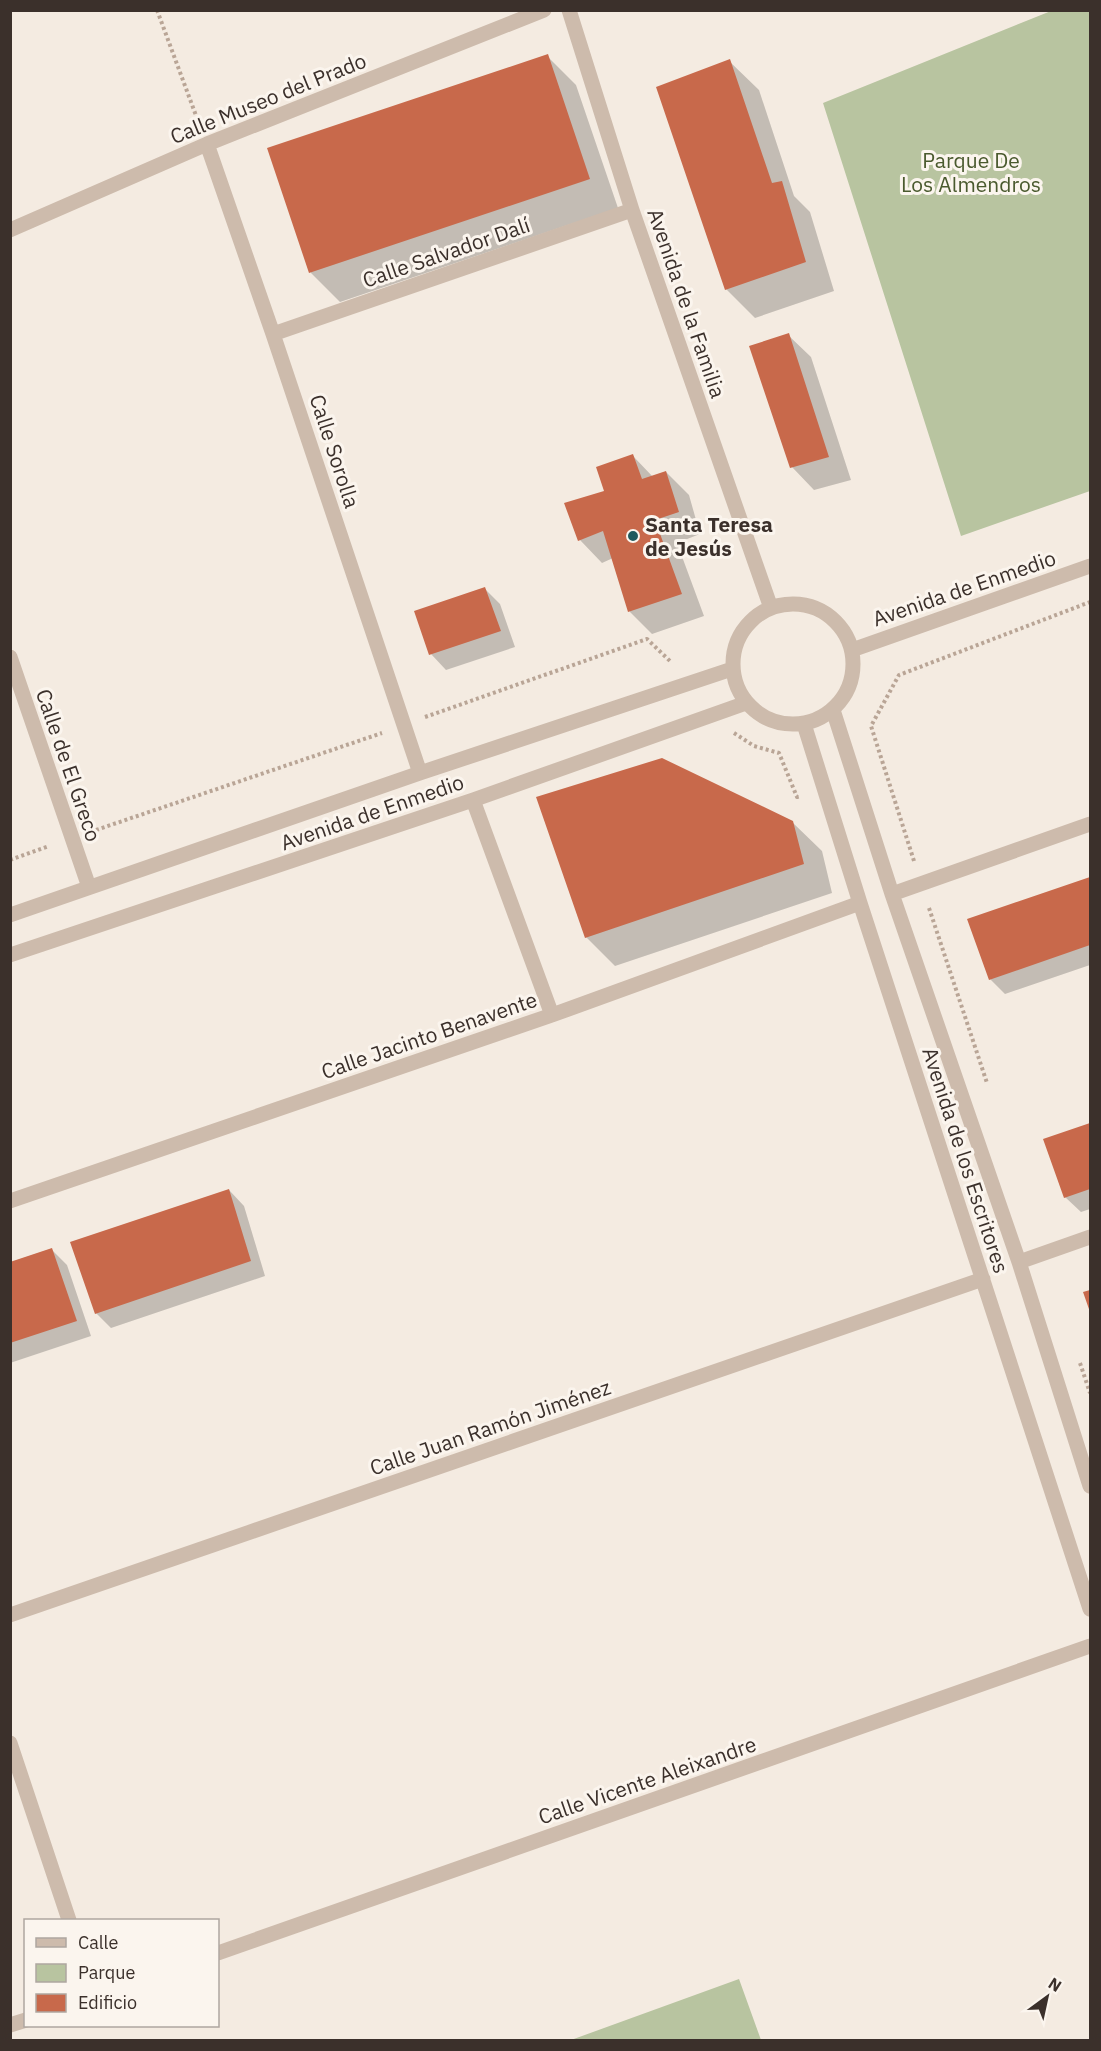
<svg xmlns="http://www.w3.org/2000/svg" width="1101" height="2051" font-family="'IBM Plex Sans',sans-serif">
	<rect width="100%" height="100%" fill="#f4ebe1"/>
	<!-- green -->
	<path fill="#b8c4a0" d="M1051 11H1090V491L961 536 823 103Z
		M739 1979 761 2040H571Z"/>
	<!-- shadow -->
	<path fill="#0003" d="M547 56 576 85 618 208 340 302 311 273 269 149Z
		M729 61 759 90 794 196 810 212 834 291 755 318 726 289Z
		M788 335 811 357 851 480 814 490 792 467Z
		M633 456 653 477 666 472 689 495 700 534 677 543 704 616 652 634 630 612 613 558 602 563 580 540 566 504 606 492Z
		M485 589 500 604 515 647 446 670 431 654Z
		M792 822 822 851 832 893 615 966 586 937Z
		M1090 879V965L1005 994 990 979 969 920Z
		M1090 1125V1209L1081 1212 1065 1197 1045 1140Z
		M229 1190 244 1206 265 1276 111 1328 96 1313Z
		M52 1250 67 1265 91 1336 10 1363V1264Z"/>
	<!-- building -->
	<path fill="#c8694b" d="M548 54 590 179 309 273 267 148Z
		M730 59 772 183 782 181 806 262 725 290 656 87Z
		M789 333 829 457 790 468 749 346Z
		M633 454 642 479 666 471 679 512 655 520 682 594 628 612 603 531 578 541 564 503 604 491 596 467Z
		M485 587 501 631 429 655 414 611Z
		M662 758 793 821 804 864 585 938 536 797Z
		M1090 877V945L989 980 967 919Z
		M1090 1123V1189L1064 1198 1043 1139Z
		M229 1189 251 1261 95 1314 70 1242Z
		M52 1248 77 1321 10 1343V1262Z
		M1090 1290V1312L1083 1292Z"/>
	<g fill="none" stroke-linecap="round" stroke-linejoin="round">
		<!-- path -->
		<path stroke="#b9a596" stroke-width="4" stroke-dasharray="3 3" stroke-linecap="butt" d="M157 10 198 121
			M425 717 647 639 671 662
			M734 733 754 746 779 753 797 797 800 796
			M96 830 382 733
			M10 860 49 846
			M914 861 871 726 899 675 1090 602
			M929 908 987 1083
			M1080 1363 1090 1393"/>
		<!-- minor -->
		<path stroke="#cdbbac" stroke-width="15" d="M569 10 632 210 771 608
			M207 144 273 334 420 773
			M10 230 207 144 544 10
			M273 334 632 210
			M733 664a60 60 0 1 1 120 0a60 60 0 1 1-120 0Z
			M852 650 1090 566
			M10 657 89 887
			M833 710 892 894 1019 1262 1090 1486
			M804 724 860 903 1090 1609
			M473 800 552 1015
			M892 894 1090 824
			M10 915 420 773 732 669
			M10 955 473 800 746 703
			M10 1201 552 1015 860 903
			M1019 1262 1090 1237
			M10 1615 983 1279
			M10 1743 69 1920
			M218 1953 1090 1646
			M10 2025 26 2020"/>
	</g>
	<!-- markers -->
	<circle fill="#1f5a5e" stroke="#fbf5ee" stroke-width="2" cx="633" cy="536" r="6"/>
	<g text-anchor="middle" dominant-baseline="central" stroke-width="6" stroke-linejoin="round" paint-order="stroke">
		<!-- street labels -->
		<g font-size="21" fill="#3b302b" stroke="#fbf5ee">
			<text transform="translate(268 98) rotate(-22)">Calle Museo del Prado</text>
			<text transform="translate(446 252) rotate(-19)">Calle Salvador Dalí</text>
			<text transform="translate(687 303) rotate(71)">Avenida de la Familia</text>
			<text transform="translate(335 451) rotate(72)">Calle Sorolla</text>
			<text transform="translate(964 588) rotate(-19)">Avenida de Enmedio</text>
			<text transform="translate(69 765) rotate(71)">Calle de El Greco</text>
			<text transform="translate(372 812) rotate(-19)">Avenida de Enmedio</text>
			<text transform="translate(429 1035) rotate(-19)">Calle Jacinto Benavente</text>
			<text transform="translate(966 1160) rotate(72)">Avenida de los Escritores</text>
			<text transform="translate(490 1427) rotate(-19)">Calle Juan Ramón Jiménez</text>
			<text transform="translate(647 1780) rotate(-19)">Calle Vicente Aleixandre</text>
		</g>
		<!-- park labels -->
		<g font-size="21" fill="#4a5a2e" stroke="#fbf5ee">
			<text x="971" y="160">Parque De<tspan x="971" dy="24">Los Almendros</tspan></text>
		</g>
		<!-- poi labels -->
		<g font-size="21" font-weight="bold" fill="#3b302b" stroke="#fbf5ee" text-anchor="start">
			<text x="645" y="524">Santa Teresa<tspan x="645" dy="24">de Jesús</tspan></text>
		</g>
	</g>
	<!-- border -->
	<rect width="1101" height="2051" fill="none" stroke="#3b302b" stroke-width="24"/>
	<!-- legend -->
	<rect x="24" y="1919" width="195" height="108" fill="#fbf5ee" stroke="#aea6a0" stroke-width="1.5"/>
	<rect x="36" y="1938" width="30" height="9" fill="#cdbbac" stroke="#aea6a0" stroke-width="1.5"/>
	<text x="78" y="1949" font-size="18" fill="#3b302b">Calle</text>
	<rect x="36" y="1964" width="30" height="18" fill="#b8c4a0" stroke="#aea6a0" stroke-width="1.5"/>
	<text x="78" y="1979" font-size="18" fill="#3b302b">Parque</text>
	<rect x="36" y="1994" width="30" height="18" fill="#c8694b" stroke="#aea6a0" stroke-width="1.5"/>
	<text x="78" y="2009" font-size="18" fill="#3b302b">Edificio</text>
	<!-- north arrow -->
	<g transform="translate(1047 1997) rotate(33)" stroke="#fbf5ee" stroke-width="4.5" paint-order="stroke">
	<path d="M0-4.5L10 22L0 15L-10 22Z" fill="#3b302b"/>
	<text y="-9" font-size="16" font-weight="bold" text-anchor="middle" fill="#3b302b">N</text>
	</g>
</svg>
